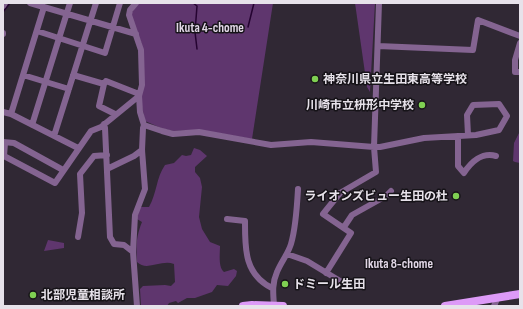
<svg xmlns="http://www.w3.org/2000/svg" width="523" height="309" font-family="'Sofia Sans Condensed','Noto Sans JP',sans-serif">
	<rect width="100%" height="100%" fill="#302834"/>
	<!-- green -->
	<path fill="#5f366e" d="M138 3H273L252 139 201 130 173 131 161 128 145 121 141 102 144 66 142 44 131 18 132 12Z
		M355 3H375L370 92 367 87Z
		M520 131V163L515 162 513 161 514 143Z
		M194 148 200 150 207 156 195 167V172L200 178 202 187 199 217 202 229 210 242 220 246C220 254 218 267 224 272L234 269 237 271 236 276 228 286 217 285 212 292 195 298H187L178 303 176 301 169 303 167 306H141L140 289 143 286 165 285 171 286 175 282 174 264C161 259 147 272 137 262 136 246 136 237 142 222L137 219 140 207H149C157 193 156 178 165 165L174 163 182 155 186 156 191 155Z
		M48 240 64 243V248L44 251Z"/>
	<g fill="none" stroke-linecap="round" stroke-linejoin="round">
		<!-- stream -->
		<path stroke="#250331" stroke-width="1.5" d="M193 3 197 6 195 32 197 49
			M3 12 10 3
			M248 27 254 3"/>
		<!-- minor -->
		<path stroke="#846491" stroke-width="6" d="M30 3 136 34
			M136 3 130 10 129 15 141 50 142 85 139 96 140 112 144 125 143 128 142 150 145 189 135 215 133 252 137 306
			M3 6 5 3
			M37 31 105 53 120 3
			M3 33V34
			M520 43 515 60V72H520
			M378 46 473 50 478 20 520 36
			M23 75 69 89
			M73 75 104 84 99 106 115 114
			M104 84 106 81 139 94
			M3 112 11 114 78 148
			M11 114 44 7
			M104 124 105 128 110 237 114 244 124 245 133 252
			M32 125 70 3
			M144 125 162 131 173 134 199 132 271 145 311 142 374 147H380L424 138 476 135 499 130 507 116 499 104 473 105 467 115 468 135
			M54 136 96 3
			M458 136V166L464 173C471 162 482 152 496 156
			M3 142 14 143 63 170
			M5 143 4 156 55 183 91 131 101 127 139 96
			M107 169 134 156 142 150
			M227 219 245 221C245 248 244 274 272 288
			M344 227 352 215 386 196 391 191
			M78 237 82 213 80 174 94 156 107 155
			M287 254 307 261 350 287
			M326 273 351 233 323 214 340 193 376 172 374 147 379 3
			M274 305C273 293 272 283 277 272 281 262 288 254 291 244 296 227 297 207 298 189
			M494 306 497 299"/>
		<!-- major -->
		<path stroke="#dd9af7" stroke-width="8" d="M243 306 252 305 283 306
			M445 306 520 294"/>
	</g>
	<!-- markers -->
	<g fill="#7fd052" stroke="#161318" stroke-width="1.5">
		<circle cx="315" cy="79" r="4"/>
		<circle cx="422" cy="105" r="4"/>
		<circle cx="456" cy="196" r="4"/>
		<circle cx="285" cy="284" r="4"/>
		<circle cx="33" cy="295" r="4"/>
	</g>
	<g text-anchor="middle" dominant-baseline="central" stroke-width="3" stroke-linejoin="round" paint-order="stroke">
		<!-- poi labels -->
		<g font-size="12" font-weight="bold" fill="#e7e2ea" stroke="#161318" text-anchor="start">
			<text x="323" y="79">神奈川県立生田東高等学校</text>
			<text x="414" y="105" text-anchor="end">川崎市立枡形中学校</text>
			<text x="448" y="196" text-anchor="end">ライオンズビュー生田の杜</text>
			<text x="293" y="284">ドミール生田</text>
			<text x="41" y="295">北部児童相談所</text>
		</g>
		<!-- neighbourhood labels -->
		<g font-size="13" font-weight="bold" fill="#e1d7e6" stroke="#161318">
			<text x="210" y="28">Ikuta 4-chome</text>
			<text x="399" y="264">Ikuta 8-chome</text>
		</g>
	</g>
	<!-- border -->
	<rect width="523" height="309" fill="none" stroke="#e7e2ea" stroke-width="8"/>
</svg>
